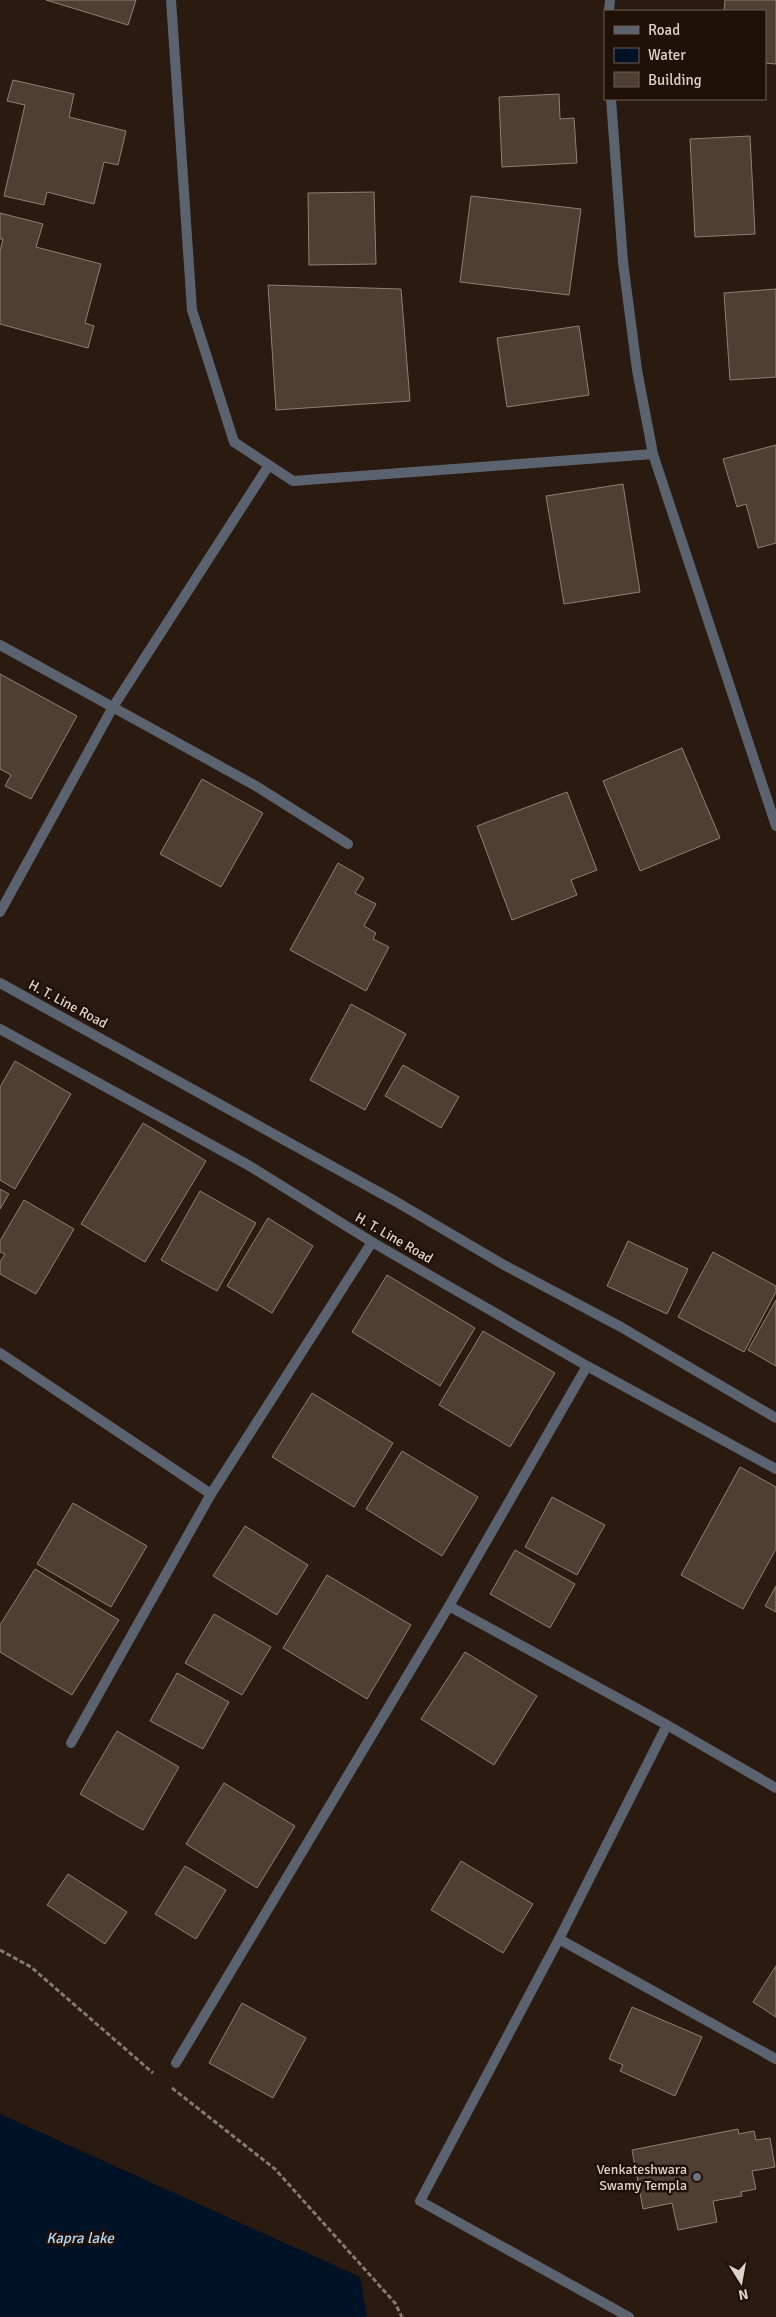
<svg xmlns="http://www.w3.org/2000/svg" width="776" height="2317" font-family="Signika,sans-serif">
	<rect width="100%" height="100%" fill="#2a1a0f"/>
	<!-- water -->
	<path fill="#001225" d="M0 2114 360 2277 367 2317H0Z"/>
	<!-- building -->
	<path fill="#4f3e32" stroke="#937f71" d="M46 0H136L128 25Z
		M725 0H776V64L765 63V11H724Z
		M13 80 74 94 69 117 126 131 118 165 104 162 94 204 47 192 44 205 4 196 25 105 7 101Z
		M559 94 560 119 574 118 577 163 502 167 499 97Z
		M750 136 755 234 695 237 690 139Z
		M374 192 376 264 309 265 308 193Z
		M471 196 581 209 569 295 460 282Z
		M0 213 43 224 36 247 101 264 85 323 94 326 88 348 0 324V251L3 239H0Z
		M268 285 401 289 410 401 276 410Z
		M776 289V377L730 380 724 293Z
		M579 326 589 395 507 407 497 338Z
		M776 445V543L758 548 746 504 737 507 723 459Z
		M623 484 640 592 564 604 546 496Z
		M0 674 77 716 31 799 5 786 11 775 0 769Z
		M682 748 720 838 640 871 603 781Z
		M202 779 263 813 221 887 160 854Z
		M567 792 597 870 571 880 577 895 512 920 477 826Z
		M338 863 364 878 355 893 376 904 364 926 376 933 373 939 389 947 366 991 290 950Z
		M351 1004 406 1034 365 1110 310 1080Z
		M15 1061 71 1094 15 1189 0 1180V1087Z
		M403 1065 459 1097 441 1128 385 1096Z
		M143 1123 206 1161 145 1262 81 1224Z
		M0 1189 9 1194 0 1209Z
		M200 1191 256 1223 217 1291 161 1260Z
		M24 1200 74 1229 36 1294 0 1274V1262L5 1254 0 1252V1241Z
		M268 1218 313 1246 272 1313 227 1286Z
		M628 1241 688 1269 667 1314 607 1286Z
		M713 1252 776 1286V1292L744 1352 678 1317Z
		M387 1275 475 1328 440 1386 352 1332Z
		M776 1300V1366L748 1350Z
		M483 1331 555 1373 510 1447 439 1405Z
		M312 1393 393 1443 354 1507 272 1457Z
		M402 1451 478 1497 442 1556 366 1509Z
		M740 1467 776 1487V1549L743 1609 681 1575Z
		M552 1497 605 1525 577 1575 525 1547Z
		M73 1503 147 1546 111 1607 37 1564Z
		M245 1526 308 1565 277 1615 213 1576Z
		M515 1550 575 1584 550 1628 490 1594Z
		M35 1569 119 1620 72 1695 0 1652V1625Z
		M327 1575 411 1625 367 1699 283 1648Z
		M776 1586V1612L765 1606Z
		M214 1614 271 1647 242 1695 185 1663Z
		M465 1652 537 1696 494 1765 421 1719Z
		M177 1673 229 1702 203 1749 150 1721Z
		M117 1731 179 1767 143 1830 80 1794Z
		M224 1783 295 1826 257 1888 186 1844Z
		M461 1861 533 1904 503 1953 431 1910Z
		M185 1866 226 1890 196 1939 155 1914Z
		M68 1874 127 1912 105 1944 47 1905Z
		M776 1966V2017L753 2002Z
		M242 2003 306 2038 273 2098 209 2063Z
		M632 2007 702 2037 675 2096 620 2071 623 2065 609 2059Z
		M738 2129 739 2134 754 2131 756 2140 770 2138 775 2167 752 2171 756 2189 741 2192 742 2196 713 2201 717 2222 678 2230 672 2203 643 2209 632 2150Z"/>
	<g fill="none" stroke-linecap="round" stroke-linejoin="round">
		<!-- path -->
		<path stroke="#867970" stroke-width="3" stroke-dasharray="5 2.5" stroke-linecap="butt" d="M0 1950 31 1967 153 2073
			M172 2088 275 2169 395 2303 402 2317"/>
		<!-- minor -->
		<path stroke="#5a636f" stroke-width="10" d="M171 0 192 310 234 442 293 481 653 454
			M609 11 610 0
			M611 99 623 262 637 370 653 454 776 826
			M0 645 256 786 348 844
			M0 912 113 707 269 465
			M0 1353 211 1494
			M449 1606 667 1725 776 1788
			M71 1743 211 1494 372 1242
			M559 1939 776 2059
			M176 2063 449 1606 587 1366
			M629 2317 420 2201 559 1939 667 1725"/>
		<!-- tertiary -->
		<path stroke="#5a636f" stroke-width="10" d="M0 983 395 1201 504 1265 621 1327 776 1418
			M0 1029 248 1165 372 1242 587 1366 776 1469"/>
	</g>
	<!-- markers -->
	<circle fill="#6b7280" stroke="#201107" stroke-width="2" cx="697" cy="2177" r="5"/>
	<g text-anchor="middle" dominant-baseline="central" stroke-width="5" stroke-linejoin="round" paint-order="stroke">
		<!-- street labels -->
		<g font-size="14" fill="#ded3cc" stroke="#201107">
			<text transform="translate(68 1004) rotate(28)">H. T. Line Road</text>
			<text transform="translate(394 1238) rotate(30)">H. T. Line Road</text>
		</g>
		<!-- poi labels -->
		<g font-size="14" fill="#ded3cc" stroke="#201107" text-anchor="end">
			<text x="687" y="2169">Venkateshwara<tspan x="687" dy="16">Swamy Templa</tspan></text>
		</g>
		<!-- water labels -->
		<g font-size="15" font-style="italic" fill="#b0d8fb" stroke="#201107">
			<text x="80" y="2238">Kapra lake</text>
		</g>
	</g>
	<!-- legend -->
	<rect x="604" y="10" width="162" height="90" fill="#201107" stroke="#6c5f56"/>
	<rect x="614" y="26" width="25" height="8" fill="#5a636f" stroke="#6c5f56"/>
	<text x="648" y="35" font-size="15" fill="#ded3cc">Road</text>
	<rect x="614" y="48" width="25" height="15" fill="#001225" stroke="#6c5f56"/>
	<text x="648" y="60" font-size="15" fill="#ded3cc">Water</text>
	<rect x="614" y="72" width="25" height="15" fill="#4f3e32" stroke="#6c5f56"/>
	<text x="648" y="85" font-size="15" fill="#ded3cc">Building</text>
	<!-- north arrow -->
	<g transform="translate(741 2282) rotate(169)" stroke="#201107" stroke-width="4" paint-order="stroke">
	<path d="M0-4L9 19L0 12L-9 19Z" fill="#ded3cc"/>
	<text y="-8" font-size="14" font-weight="bold" text-anchor="middle" fill="#ded3cc">N</text>
	</g>
</svg>
